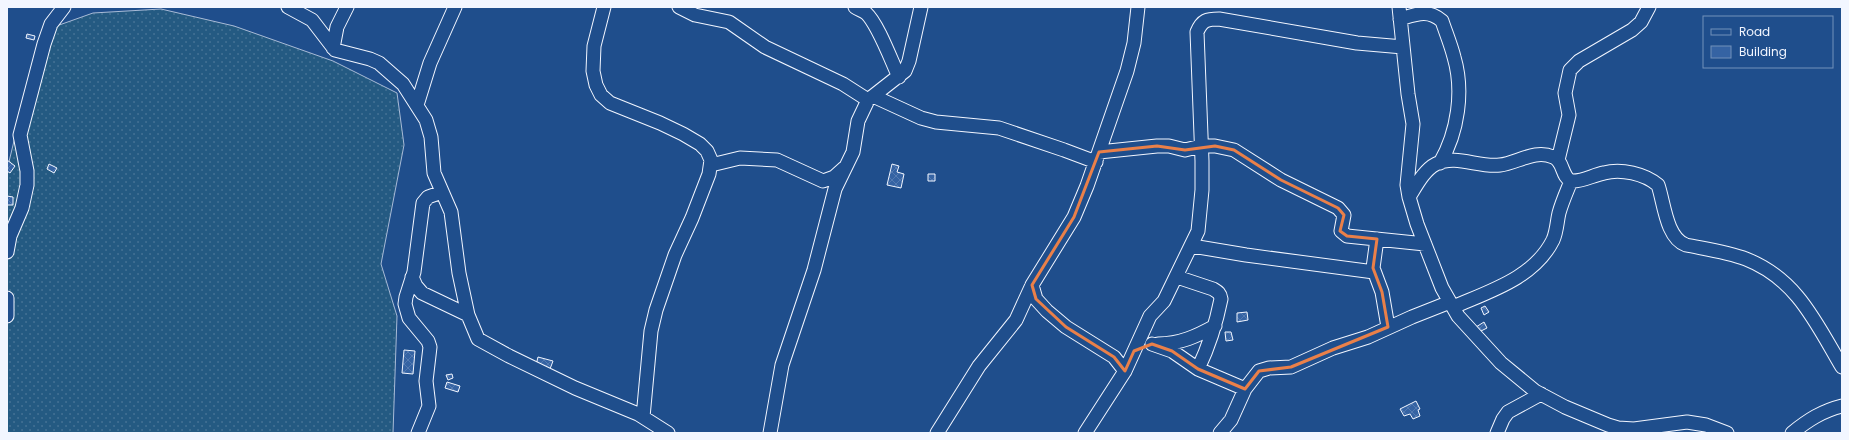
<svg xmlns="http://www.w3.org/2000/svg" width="1849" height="440" font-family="Poppins,sans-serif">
	<defs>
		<pattern id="grass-dots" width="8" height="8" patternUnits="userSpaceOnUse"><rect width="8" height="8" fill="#245a82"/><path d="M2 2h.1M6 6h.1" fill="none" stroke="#447295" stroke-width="1.8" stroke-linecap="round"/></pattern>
		<pattern id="building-cross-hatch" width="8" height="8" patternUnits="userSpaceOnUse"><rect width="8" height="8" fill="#3563a3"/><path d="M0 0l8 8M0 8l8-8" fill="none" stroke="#537ab1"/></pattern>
	</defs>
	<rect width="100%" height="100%" fill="#1f4e8c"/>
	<!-- grass -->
	<path fill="url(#grass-dots)" stroke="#a8bbd7" d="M161 9 234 26 333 61 397 93 404 145 381 264 397 316 393 433H7V170L26 91 48 29 93 13Z"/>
	<!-- building -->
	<path fill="url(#building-cross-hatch)" stroke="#f2f6ff" d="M27 34 35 36 34 40 26 38Z
		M7 160 15 166 10 173 7 171Z
		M49 164 57 168 54 173 47 169Z
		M892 164 899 166 897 172 904 174 901 188 887 185Z
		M928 174H935V181H928Z
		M7 196 13 197V205H7Z
		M1485 306 1489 312 1484 315 1481 308Z
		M1247 312 1248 320 1237 322V313Z
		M1484 322 1487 328 1479 332 1476 327Z
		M1225 332H1231L1233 340 1226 341Z
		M404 350 415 351 413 374 402 373Z
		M538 357 553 361 550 369 536 365Z
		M452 374 453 378 448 380 446 375Z
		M447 382 460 386 458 392 445 388Z
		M1416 401 1420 409 1418 410 1420 416 1413 419 1410 414 1404 416 1400 409Z"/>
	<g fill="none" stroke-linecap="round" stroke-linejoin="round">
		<!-- street casing -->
		<g stroke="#f2f6ff" stroke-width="15">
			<path id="street" d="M288 7 312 20 335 50 370 59 379 63 403 84 426 120 431 137 434 173 451 212 459 273 468 315 478 339 509 356 575 388 638 414 668 433
				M604 7 594 46 593 71 596 85 601 95 610 103 660 123 683 134 700 144 707 151 711 160 709 174 692 218 675 255 656 310 651 331 643 417
				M679 7 695 15 729 22 765 47 843 84 868 100
				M855 7C858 9 863 11 866 13 878 24 891 60 899 77
				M1399 7 1408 94 1413 124 1407 185 1409 197 1417 224 1442 288 1458 316 1501 363 1535 391 1565 407 1608 425 1618 428 1634 429 1687 422 1706 425 1727 433
				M1400 19C1417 14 1428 9 1442 21 1446 33 1451 45 1454 57 1464 91 1458 132 1440 163
				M333 48 337 27 347 7
				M873 96 921 118 936 122 999 128 1064 150 1096 162
				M417 105 430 63 455 7
				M1099 152 1157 146H1169L1185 150 1201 146H1215L1234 150 1281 180 1338 208 1344 215 1341 231 1347 236 1425 244
				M1558 160 1569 115 1565 93 1570 70 1579 61 1632 30 1641 22 1649 7
				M711 165 740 158 777 160 823 181 834 177 844 168
				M1409 197C1416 186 1424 170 1436 164 1456 154 1479 168 1500 165 1517 163 1535 149 1553 157 1564 161 1561 176 1571 181 1582 182 1593 175 1604 173 1621 168 1645 174 1658 185 1664 202 1666 238 1686 245 1706 249 1728 252 1746 259 1797 279 1816 323 1842 367
				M1377 239 1373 268 1382 292 1388 327
				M1192 246 1246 255 1374 272
				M7 252 10 236 22 208 27 185V171L20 135 44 44 51 24 64 7
				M412 277 416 286 422 293 468 315
				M1177 277 1213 289C1218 292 1220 293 1221 299 1216 324 1209 346 1198 369
				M1032 285 1036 299 1047 311 1066 327 1114 357 1125 371
				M7 298V316
				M1453 307C1490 291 1534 278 1553 240 1557 231 1557 221 1559 213 1562 202 1567 191 1571 181
				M1152 344 1172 351 1198 369 1245 389
				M1158 344C1180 344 1197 336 1215 326
				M418 433 429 406 426 381 430 347 428 341 409 318 405 304 406 297 414 272 423 203 428 197 442 192
				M770 433 782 365 814 270 835 189 853 152 858 121 868 100 905 71 909 61 921 7
				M937 433 979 366 1016 320 1032 285 1074 217 1087 186 1127 71 1134 43 1138 7
				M1085 433 1125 371 1150 316 1164 301 1198 231 1202 190V161L1197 32C1202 20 1207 19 1219 19L1357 43 1403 47
				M1220 433 1231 420 1245 389 1259 371 1269 368 1291 367 1333 348 1368 337 1412 317 1450 302
				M1497 433 1503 419 1508 412 1541 394
				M1792 433C1808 420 1822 411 1842 406"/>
		</g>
		<!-- street -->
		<use href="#street" stroke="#1f4e8c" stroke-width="13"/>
	</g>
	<!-- marked area -->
	<path fill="none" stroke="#ea8049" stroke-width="3" stroke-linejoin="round" d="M1157 146 1185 150 1215 146 1234 150 1281 180 1338 208 1344 215 1340 231 1347 236 1377 239 1373 268 1382 292 1388 327 1291 367 1259 371 1245 389 1198 369 1172 351 1152 344 1134 351 1125 371 1114 357 1066 327 1036 299 1032 285 1074 217 1099 152Z"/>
	<!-- border -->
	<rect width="1849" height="440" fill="none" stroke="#f2f6ff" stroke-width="16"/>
	<!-- legend -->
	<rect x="1703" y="16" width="130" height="52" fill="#1f4e8c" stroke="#7391ba"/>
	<rect x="1711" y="29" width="20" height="6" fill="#1f4e8c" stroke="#7391ba"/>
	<text x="1739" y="36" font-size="12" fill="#f2f6ff">Road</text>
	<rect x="1711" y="46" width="20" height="12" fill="#3563a3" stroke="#7391ba"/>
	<text x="1739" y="56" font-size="12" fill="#f2f6ff">Building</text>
</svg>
